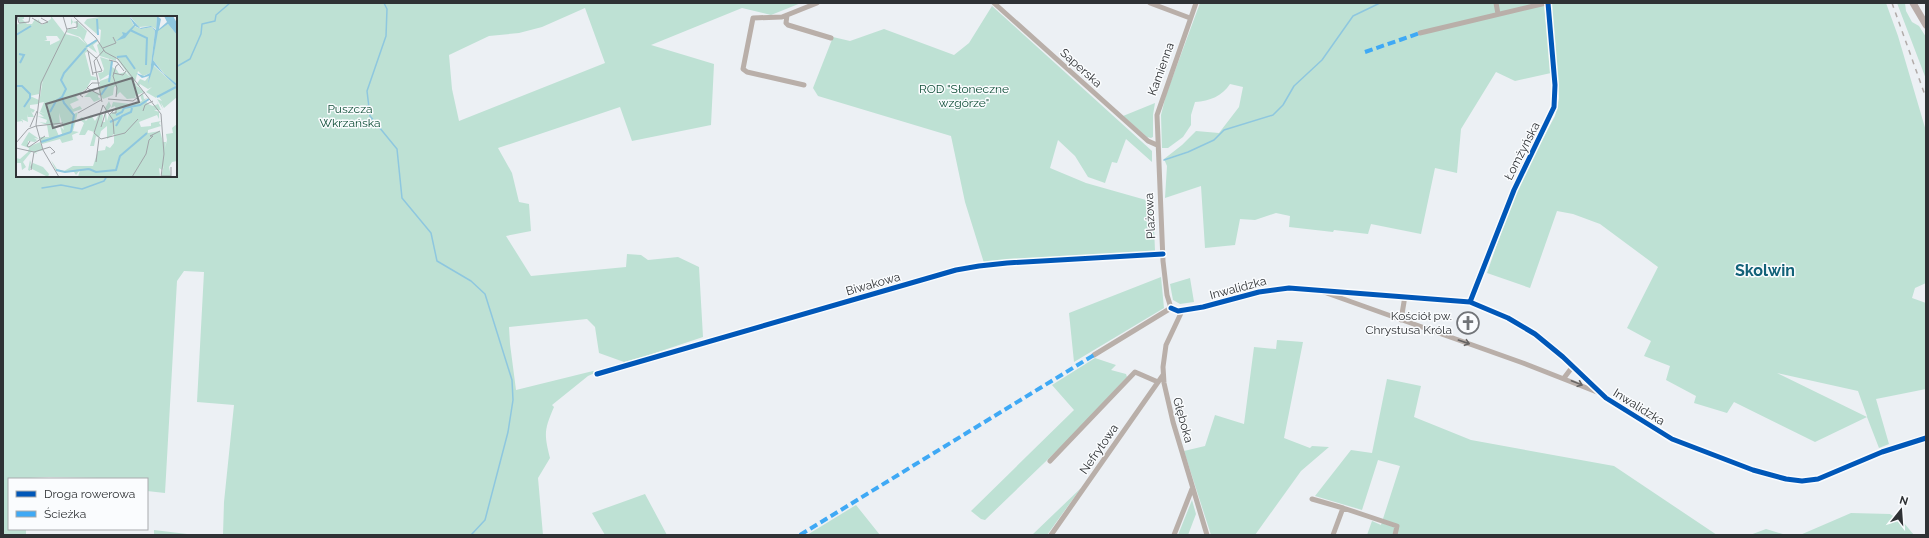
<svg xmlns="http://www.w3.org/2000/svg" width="1929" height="538" font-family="Raleway,sans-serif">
	<rect width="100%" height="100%" fill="#ecf0f4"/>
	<!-- green -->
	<path fill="#bee1d4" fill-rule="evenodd" d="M3 3H801L771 15 742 8 651 45 714 64 711 125 632 141 620 107 498 148 512 173 519 202 529 204 531 231 506 236 531 276 626 267 627 254 641 255 648 260 678 257 699 267 703 337 643 357 624 362 599 353 595 327 587 319 509 327 510 344 516 390 593 371 597 372 588 376 552 405 554 407C544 430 544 434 550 458L538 478 543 535H223L224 502 234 405 197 402 204 272 184 271 177 281 165 493 147 491V479L49 477 9 479V529H26V535H3ZM585 8 605 63 459 121 452 89 449 55 489 36 519 33 542 27ZM17 17H176V176H17Z
		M1200 3H1544L1551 73 1515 81 1496 72 1461 129 1457 173 1435 168 1421 234 1371 224 1368 234 1334 230 1333 232 1289 227 1290 216 1276 213 1255 220 1240 219 1235 245 1205 248 1201 186 1165 198 1167 166 1164 159 1182 145 1196 131 1219 133 1239 107 1243 87 1230 84C1222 96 1210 101 1195 102L1191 115V125L1183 137 1168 148H1162L1161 115 1166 95Z
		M1551 3H1886L1898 36 1926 131V283L1915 288 1912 298 1926 303V389L1876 399 1889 444 1879 448 1867 417 1815 442 1734 402 1727 413 1694 403 1696 396 1666 380 1670 366 1644 356 1651 341 1627 328 1658 267 1600 224 1573 214 1557 211 1530 288 1487 273 1512 201 1525 172 1555 116 1559 98ZM1777 373 1858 391 1867 416V417Z
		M1897 3H1905L1906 11 1912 22 1919 26 1926 37V79Z
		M992 6 1152 151V162L1126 139 1117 163 1112 162 1105 183 1088 177 1075 156 1058 140 1050 168 1086 183 1153 202 1155 251 1014 259 984 263 965 202 951 136 818 96 813 88 833 37 850 41 884 29 954 55 969 43Z
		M1155 103 1153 115V137L1151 138 1147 137 1123 116Z
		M1161 277 1164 308 1074 362 1069 313Z
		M1190 278 1194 302 1180 304 1173 300 1170 284Z
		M1277 340 1303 342 1284 438 1310 448 1312 446 1329 447 1301 471 1255 535H1211L1184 451 1205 446 1215 415 1244 424 1254 347 1276 349Z
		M1095 358 1116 365 1111 370 1126 374 1127 377 1070 438 985 520 981 519 971 511 1074 410 1052 385Z
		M1387 379 1421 386 1414 417 1471 440 1614 466 1717 535H1367L1372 521 1381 525 1400 466 1378 460 1362 510 1315 496 1351 450 1372 453Z
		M1081 488 1047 535H1032Z
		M645 494 667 535H605L592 513Z
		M1192 500 1196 514 1188 535H1178Z
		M856 505 880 535H807Z
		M1851 513 1890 514 1904 523 1914 535H1800Z
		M1766 529 1786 535H1750Z
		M154 530 187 534V535H154Z"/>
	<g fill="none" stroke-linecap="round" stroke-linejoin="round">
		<!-- stream -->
		<path stroke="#8ec7df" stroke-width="1.5" d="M384 3 387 9 386 36 367 91 370 116 397 149 402 198 431 233 437 261 471 281 485 294 512 380 513 400 508 432 485 520 471 535
			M176 67 190 59 201 34 202 24 215 21 216 15 230 3
			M1164 160 1188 152 1214 140 1224 130 1273 115 1283 105 1294 86 1322 60 1353 16 1380 3
			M42 188 61 185 82 189 104 181 107 176"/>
		<!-- street -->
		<path stroke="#b9afa9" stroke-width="5" d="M994 3 1148 141 1157 145
			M1150 3 1190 18
			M1496 3 1498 14
			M787 15 786 23 788 25 831 38
			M1420 33 1546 3
			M804 85 747 72 743 69 753 18 782 17 817 3
			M1321 291 1523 363 1597 392
			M1470 302 1514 190 1554 107 1555 85 1548 3
			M1171 308 1178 311 1203 307 1259 292 1289 288 1470 302 1508 318 1535 334 1563 357 1606 398 1672 439 1753 470 1786 479 1802 481 1818 479 1882 452 1926 438
			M1171 308 1167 295 1163 261 1157 115 1196 3
			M1182 311 1166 345 1163 367 1164 383 1173 422 1207 535
			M1401 320 1405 296
			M1094 355 1171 308
			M597 374 956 270 979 266 1007 263 1163 254
			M1564 378 1573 366
			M1050 461 1135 372 1158 382
			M1312 499 1343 508
			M1051 535 1163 375
			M1174 535 1192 489
			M1333 535 1343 508 1397 526 1395 535"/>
		<!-- secondary -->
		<path stroke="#b8aca8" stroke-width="7" d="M1913 3 1926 25"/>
		<!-- rail -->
		<path stroke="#b2acaa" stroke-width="1.5" stroke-dasharray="5 5" stroke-linecap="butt" d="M1892 3 1926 98"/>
		<!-- quiet -->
		<path stroke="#3fa9f5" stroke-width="4" stroke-dasharray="8 4" stroke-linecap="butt" d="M1365 52 1420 33
			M800 535 1094 355"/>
		<!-- cycleway casing -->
		<g stroke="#fafcfe" stroke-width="8">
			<path id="cycleway" d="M1470 302 1514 190 1554 107 1555 85 1548 3
				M1171 308 1178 311 1203 307 1259 292 1289 288 1470 302 1508 318 1535 334 1563 357 1606 398 1672 439 1753 470 1786 479 1802 481 1818 479 1882 452 1926 438
				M597 374 956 270 979 266 1007 263 1163 254"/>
		</g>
		<!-- cycleway -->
		<use href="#cycleway" stroke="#0057b8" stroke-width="5"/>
	</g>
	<!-- one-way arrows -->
	<defs><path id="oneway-shaft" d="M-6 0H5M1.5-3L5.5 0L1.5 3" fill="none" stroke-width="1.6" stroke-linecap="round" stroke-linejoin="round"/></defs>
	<g stroke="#666463">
		<use href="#oneway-shaft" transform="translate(1464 342) rotate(19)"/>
		<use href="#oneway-shaft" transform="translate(1577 383) rotate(22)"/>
	</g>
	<!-- icons -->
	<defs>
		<g id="church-ring" transform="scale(1.15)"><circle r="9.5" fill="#fafcfe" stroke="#717478" stroke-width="1.5"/><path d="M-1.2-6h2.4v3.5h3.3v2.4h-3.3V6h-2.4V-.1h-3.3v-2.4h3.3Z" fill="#717478"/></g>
	</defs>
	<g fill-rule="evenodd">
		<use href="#church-ring" x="1468" y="323"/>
	</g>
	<g text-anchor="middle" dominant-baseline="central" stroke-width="3" stroke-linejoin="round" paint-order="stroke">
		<!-- street labels -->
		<g font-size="12" fill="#2f3235" stroke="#fafcfe">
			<text transform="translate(1081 68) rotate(42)">Saperska</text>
			<text transform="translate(1161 69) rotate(-70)">Kamienna</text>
			<text transform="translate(1522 151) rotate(-63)">Łomżyńska</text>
			<text transform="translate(1150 216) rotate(-93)">Plażowa</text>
			<text transform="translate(873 284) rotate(-16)">Biwakowa</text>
			<text transform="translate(1238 288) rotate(-15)">Inwalidzka</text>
			<text transform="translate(1639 407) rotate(32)">Inwalidzka</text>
			<text transform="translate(1183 420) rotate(74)">Głęboka</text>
			<text transform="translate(1099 449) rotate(-55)">Nefrytowa</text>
		</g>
		<!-- park labels -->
		<g font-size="12" fill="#0f4e37" stroke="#fafcfe">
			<text x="964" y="89">ROD "Słoneczne<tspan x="964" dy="14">wzgórze"</tspan></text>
			<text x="350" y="109">Puszcza<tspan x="350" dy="14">Wkrzańska</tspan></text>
		</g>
		<!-- poi labels -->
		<g font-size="12" fill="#2f3235" stroke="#fafcfe" text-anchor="end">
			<text x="1452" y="316">Kościół pw.<tspan x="1452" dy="14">Chrystusa Króla</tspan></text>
		</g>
		<!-- district labels -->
		<g font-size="16" font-weight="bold" fill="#126178" stroke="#fafcfe">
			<text x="1765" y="270">Skolwin</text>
		</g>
	</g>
	<!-- overview -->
	<g transform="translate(16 16)">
		<rect width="161" height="161" fill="#ecf0f4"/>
		<path d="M4 0H8V3H6L11 8H16L19 3 22 5V3L26 9 35 3V0L49 18 62 21 70 28 64 21 50 16 53 13H61V8L57 6 55 9V2L57 6 61 5 71 15 68 24 72 29 81 23 82 25 77 29 81 37 71 30 72 35 69 37 75 60 80 61 81 64H75L71 72 60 81 63 84 54 88 57 93 64 90 66 93 57 96 58 98 62 96 57 115 63 116 56 119 57 124 46 127 44 123 26 128 24 121H33L31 109 23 106 30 107 31 104 21 100 28 101 22 96 29 98 24 96 28 86 23 87 27 63 23 78 14 80 23 84 22 88 14 89V92L19 94 17 97 15 95 18 101H11V98L12 106 5 103 7 105 6 107V105L0 106V9L4 7 2 2ZM30 20H41L44 24 34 29V25H28L31 24ZM43 97 48 114 44 110 46 118 43 120 38 109 44 108ZM90 0H113L118 10 125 13 136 11 139 15 134 57 127 60 122 55 119 66 116 64 128 76 119 80 120 82 111 83 104 76 100 80V70L98 71 97 79 87 83 83 78 82 81 85 83 78 86 74 81H68L74 75 83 77 84 65 95 61V58L92 59 84 64 82 57 87 56 88 53 84 41 97 45 96 51 101 54 103 58 109 56 114 61 100 41V45L84 40 81 29 84 26 85 14 81 12 82 19 68 7 71 3ZM114 0H141L140 13 135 10 123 11ZM152 8 161 19V68L150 60 137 44 141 15ZM137 49 161 71V81L148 92 145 87 147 93 141 83 146 85 142 80 140 82 130 76 136 71 132 73 124 68 122 71 120 69 124 63 129 65 133 60 132 68ZM127 78 128 83 132 82 129 84 132 88 137 90 142 88 140 83 145 94H138L143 96V103L141 99 123 106 125 111 135 110V107L145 105 143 107 145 110 132 114V117L144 115 147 126H150L149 132 151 124 150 118 157 117 156 112 161 108V145L156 146 153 151 155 160 148 161H156H145L148 149 146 154 143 152 144 160 140 161H62L64 154 60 159 58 156 40 155 35 144 41 153 48 155 57 150H77L82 135 89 134 90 130 94 132 98 127V118L91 123V110L85 115 83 122 80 120 78 130H74L78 116 72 114 69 119H63L68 107 63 103 66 101 70 105 75 99 79 105 85 95 84 98 87 99 86 106H89V92L93 85 95 90 90 97 91 105 93 98 100 95 99 90 95 92 97 86 115 88 126 85 124 79ZM13 116 23 123 18 122 21 124 19 126 12 125V131L24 126 27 134 20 136 21 138 16 135 7 146 10 151 6 154 5 147H0V142L4 143 12 136 13 132 5 129ZM14 144 15 147 14 150 17 147 27 151 33 158 32 161 14 152V155L12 154Z" fill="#bee1d4" fill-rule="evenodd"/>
		<path d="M113 0 124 12 135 10 140 14 141 0 145 3 143 13 151 6 148 0H157L161 7V19L152 8 142 15 137 44 147 57 161 68V71L138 49 132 68 133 60 126 62 120 57 128 60 134 57 139 15 136 11 125 13 119 10 109 22 100 25 107 19 106 16 110 17 118 9Z" fill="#8ec7df"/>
		<path fill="none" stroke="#8ec7df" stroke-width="2" d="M81 3 82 19M114 14 131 22 130 49M0 19 15 10M70 31 81 24M3 38 8 39 4 47M101 41 110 40 119 53M93 66 96 45M0 70H6L14 78V82L8 91M85 79 92 69M141 81 160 71M34 96 40 85 46 81M100 99 106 96 108 92 124 89 133 83M94 106 105 101M100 110 106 100 115 96 116 92M55 116 58 99 48 87 46 81 50 73 45 64 48 57 70 32M25 126 55 116M73 153 80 156 100 154 104 140 131 117M40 154 49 156 73 153"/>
		<path fill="none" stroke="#a0a4a8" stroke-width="1" d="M1 0 3 7 13 6 14 0M57 0 80 22 89 36 102 43 145 98 148 138 145 161M16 2 26 8 32 6 25 2M51 13 61 11V5M87 32 100 27 97 21M71 34 80 42M72 35 77 59M93 44 101 46 108 55M77 57 86 55 80 41M97 57 107 59 110 55M84 79 71 72 76 67H84M67 81 64 79 71 73M100 81 101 72 97 60 100 50 103 48M92 83 117 85 129 76M86 86 78 45 88 34M87 89 78 117 85 123 109 117 122 103M87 89 97 104 98 118M127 95 129 89 137 85M62 97 85 84M93 99 100 92V97H96M20 110 47 107M14 111 21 95M85 111 90 95M14 125 11 130 13 131 29 120M0 127 12 113 20 110M0 132 18 136 34 131 39 136 35 138M80 146 83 122M15 154 18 136M145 160H155V151M43 161 27 134 20 109 25 67 51 14 47 0M116 161 130 138 133 124 137 120H134L144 115"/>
		<path fill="#717478" fill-opacity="0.15" stroke="#717478" stroke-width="2" d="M116 62 123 86 37 112 30 88Z"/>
		<rect width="161" height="161" fill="none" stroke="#2f3235" stroke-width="2"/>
	</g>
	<!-- border -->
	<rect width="1929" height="538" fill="none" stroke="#2f3235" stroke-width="8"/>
	<!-- legend -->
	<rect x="8" y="478" width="140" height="52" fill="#fafcfe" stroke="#a9abae"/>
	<rect x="16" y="491" width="20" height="6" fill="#0057b8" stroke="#a9abae"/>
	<text x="44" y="498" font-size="12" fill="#2f3235">Droga rowerowa</text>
	<rect x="16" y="511" width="20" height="6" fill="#3fa9f5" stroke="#a9abae"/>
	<text x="44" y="518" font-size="12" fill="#2f3235">Ścieżka</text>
	<!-- north arrow -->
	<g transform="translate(1901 510) rotate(17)" stroke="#fafcfe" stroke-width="3" paint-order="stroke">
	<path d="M0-3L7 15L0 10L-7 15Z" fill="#2f3235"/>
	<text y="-6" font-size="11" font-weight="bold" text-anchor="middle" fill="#2f3235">N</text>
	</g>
</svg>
